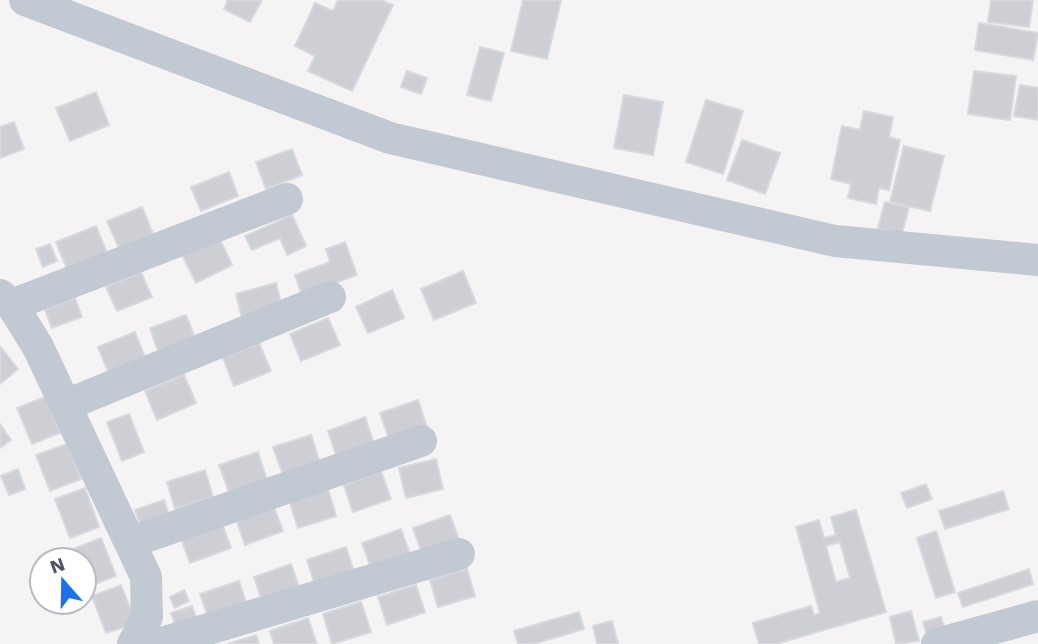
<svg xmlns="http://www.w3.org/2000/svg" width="1038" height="644" font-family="'Work Sans',sans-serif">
	<rect width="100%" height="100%" fill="#f5f3f3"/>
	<!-- building -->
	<path fill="#cdcfd5" stroke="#d7d9de" stroke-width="2" fill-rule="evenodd" d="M228 0H262L250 22 224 9Z
		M338 0H381L393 5 352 91 308 71 315 56 295 46 315 3 333 11Z
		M523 0H561L547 59 511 51Z
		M991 0H1033L1029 27 988 22Z
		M979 23 1038 33 1033 60 975 50Z
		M480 47 504 53 491 101 467 95Z
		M407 71 427 78 421 94 401 87Z
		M974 71 1016 76 1010 120 968 114Z
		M1020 85 1038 88V120L1014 116Z
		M96 92 109 125 70 141 56 108Z
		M624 95 663 102 653 155 614 148Z
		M706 100 743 111 723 174 686 162Z
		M864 111 893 117 889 137 900 140 889 190 879 188 876 204 848 198 851 184 831 179 842 126 860 130Z
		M14 122 24 149 0 158V127Z
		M742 140 780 153 765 194 727 180Z
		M904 146 944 156 930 211 890 202Z
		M292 149 302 175 266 189 256 162Z
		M229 172 238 196 201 211 191 187Z
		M885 202 909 207 902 234 878 228Z
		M142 207 153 234 119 248 107 221Z
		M292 215 306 246 287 255 280 238 252 250 245 236Z
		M96 226 107 253 67 269 56 242Z
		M219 237 232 265 196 283 182 255Z
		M345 242 357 275 302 295 295 275 330 262 326 249Z
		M50 244 57 261 43 267 36 249Z
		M463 271 476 303 434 320 421 289Z
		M141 272 152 297 117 311 106 287Z
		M276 283 282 307 242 318 236 294Z
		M392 290 404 318 368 333 356 307Z
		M75 298 82 317 52 328 45 310Z
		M186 315 195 338 158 351 150 328Z
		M328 318 340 345 301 361 290 334Z
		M135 332 146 360 109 374 98 347Z
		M259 343 271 371 234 386 223 358Z
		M0 346 18 369 0 384Z
		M184 375 196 403 157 420 145 391Z
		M45 397 60 433 32 444 17 408Z
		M418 400 428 430 390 442 380 413Z
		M129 414 144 452 122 461 107 422Z
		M365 417 374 444 337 458 328 431Z
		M0 424 11 440 0 448Z
		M311 435 320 463 283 475 273 447Z
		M67 444 81 479 50 491 36 455Z
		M258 452 267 480 229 492 219 465Z
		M436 459 443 489 406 498 399 468Z
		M18 469 25 489 9 495 1 476Z
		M205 470 213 497 175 509 167 482Z
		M381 471 391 499 353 512 344 485Z
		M926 484 932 499 907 508 901 493Z
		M85 488 99 527 70 538 55 499Z
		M328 489 336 516 298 528 289 500Z
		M1003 491 1009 509 945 529 939 511Z
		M164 500 170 518 141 528 135 510Z
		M273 505 283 531 245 545 236 519Z
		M856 510 886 612 776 644H759L753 623 811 606 814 615 820 613 796 527 819 520 824 538 836 535 831 517ZM840 542 850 578 836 582 826 546Z
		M450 515 460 542 423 556 413 528Z
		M221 521 231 548 190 563 180 536Z
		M401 529 411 557 372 571 362 543Z
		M936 531 955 592 936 598 917 538Z
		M101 538 116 576 88 587 84 576V560H78L73 549Z
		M346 547 355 575 316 588 307 560Z
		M291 564 300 590 263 604 254 577Z
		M467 569 475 596 438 607 430 580Z
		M1029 569 1033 584 963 607 958 593Z
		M239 581 248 608 209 620 200 594Z
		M121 585 136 623 106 633 92 596Z
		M416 585 425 612 387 625 378 597Z
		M184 590 189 601 175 608 170 597Z
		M361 602 371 632 332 644 323 614Z
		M192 606 197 621 177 628 171 613Z
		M911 611 919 641 896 644 890 617Z
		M579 612 584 629 533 644H518L514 631Z
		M941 617 947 638 929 643 923 622Z
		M308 618 317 644H274L270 631Z
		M612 621 618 644H597L593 626Z
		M256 635 259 644H228Z"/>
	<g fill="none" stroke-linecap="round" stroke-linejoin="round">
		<!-- minor -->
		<path stroke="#c1cad2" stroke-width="32" d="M25 0 390 138 835 241 1038 260
			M0 295 12 305 38 347 146 577 147 617 133 644
			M12 305 287 199
			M66 405 330 297
			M131 542 421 441
			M158 644 459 554
			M937 644 1038 616"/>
	</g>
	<!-- north arrow -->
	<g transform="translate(63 581) rotate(340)"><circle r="33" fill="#ffffff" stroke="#b7bbc0" stroke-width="2"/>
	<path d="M0-5L12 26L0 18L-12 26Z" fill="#1a73e8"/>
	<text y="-10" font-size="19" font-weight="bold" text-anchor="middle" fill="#4a5661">N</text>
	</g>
</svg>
